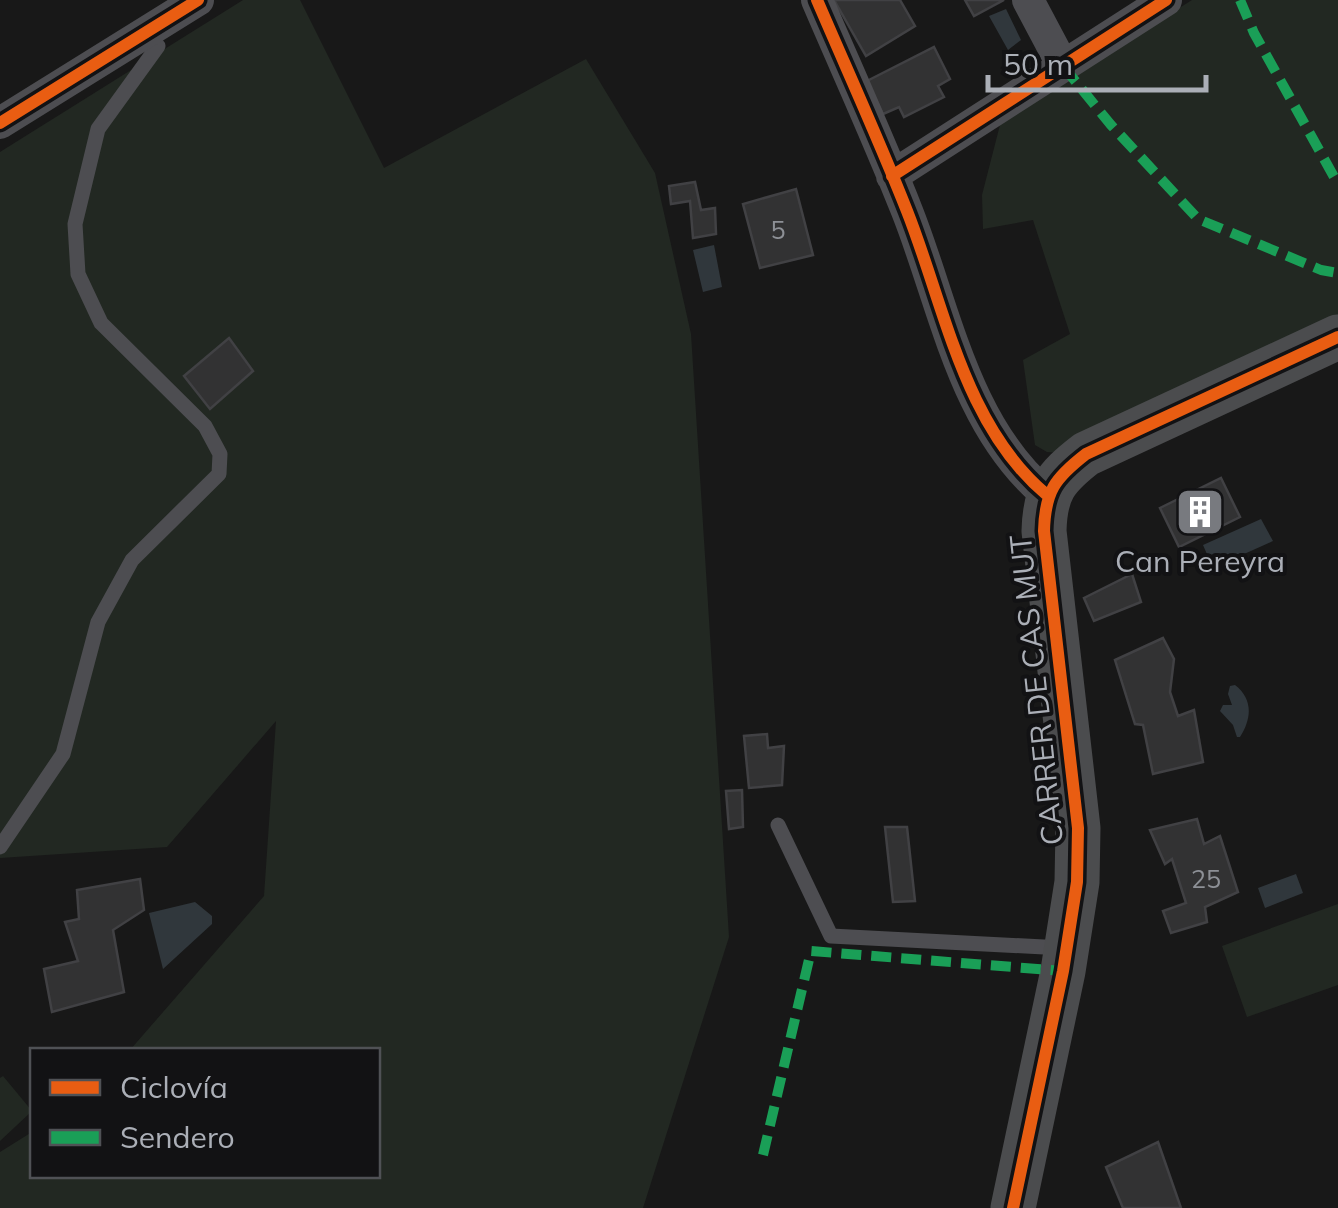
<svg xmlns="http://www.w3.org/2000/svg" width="1338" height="1208" font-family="Mulish,sans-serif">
	<rect width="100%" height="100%" fill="#181818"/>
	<!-- green -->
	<path fill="#222822" d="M243 0H300L384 168 586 59 655 173 691 334 729 937 643 1208H0V1152L32 1132V1176H378V1050H130L264 896 276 721 167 847 0 858V152Z
		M1192 0H1338V322L1061 453 1047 452 1035 445 1023 360 1070 334 1033 220 983 229 982 195 1001 121Z
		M1338 904V985L1247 1017 1222 946Z
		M3 1076 32 1111 0 1141V1078Z"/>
	<!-- water -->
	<path fill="#30373c" d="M1006 9 1021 40 1008 50 989 16Z
		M714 245 722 287 703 292 693 250Z
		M1261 519 1273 541 1213 568 1203 545Z
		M1235 685C1253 699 1252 718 1240 737H1237L1233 725 1220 711 1223 705H1232L1228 694 1230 686Z
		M1296 874 1303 893 1265 908 1258 888Z
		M195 902 212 916V924L163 969 149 913Z"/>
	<!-- building -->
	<path fill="#323233" stroke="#414144" stroke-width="2.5" d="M834 0H900L915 26 866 56Z
		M965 0H1004L974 16Z
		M934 47 950 79 938 86 944 97 904 117 899 107 883 114 867 81Z
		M695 182 701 210 715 208 716 234 693 238 690 201 671 204 669 186Z
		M796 189 813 255 760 268 743 204Z
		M229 338 253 371 210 409 184 376Z
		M1221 478 1240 517 1179 547 1160 508Z
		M1132 574 1141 602 1094 621 1084 598Z
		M1163 638 1174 659 1170 692 1178 716 1194 710 1203 762 1153 774 1143 725 1135 724 1115 660Z
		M767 734 768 748 784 746 782 785 749 788 744 736Z
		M742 790 743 827 729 829 726 791Z
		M1197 819 1204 844 1220 836 1238 892 1205 907 1207 922 1171 933 1163 911 1186 903 1172 859 1165 864 1150 830Z
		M885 827H907L915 901 893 902Z
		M140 879 144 910 113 930 124 992 52 1012 44 969 78 961 65 922 79 919 77 890Z
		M1158 1142 1181 1208H1123L1106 1167Z"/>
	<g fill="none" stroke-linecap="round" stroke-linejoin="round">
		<!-- lane -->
		<path stroke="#4d4d51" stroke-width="15" d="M778 825 831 936 1063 948
			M0 847 63 754 98 622 132 560 219 474 220 454 205 426 101 323 78 274 75 224 98 129 158 46 144 33"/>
		<!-- street -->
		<path stroke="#4d4d51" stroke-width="32" d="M817 0C847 70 879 140 907 211 945 307 964 426 1047 495
			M1028 0 1063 66
			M0 123 198 0
			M892 176 1166 0"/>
		<!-- secondary -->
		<path stroke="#4b4c4e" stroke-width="45" d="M1013 1208 1063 971 1077 882 1078 828 1044 531C1045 491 1055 478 1086 454L1338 337"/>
		<!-- quiet -->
		<path stroke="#1a9f57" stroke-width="10" stroke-dasharray="20 10" stroke-linecap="butt" d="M1240 0 1254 33 1338 184
			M1063 66 1111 125 1198 219 1321 270 1338 273
			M763 1155 811 951 1063 971"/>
		<!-- cycleway casing -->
		<g stroke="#121214" stroke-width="19">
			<path id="cycleway" d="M817 0C847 70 879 140 907 211 945 307 964 426 1047 495
				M0 123 198 0
				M892 176 1166 0
				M1013 1208 1063 971 1077 882 1078 828 1044 531C1045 491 1055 478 1086 454L1338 337"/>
		</g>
		<!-- cycleway -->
		<use href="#cycleway" stroke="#e95d12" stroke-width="12"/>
	</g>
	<!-- icons -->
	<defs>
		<g id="building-square" transform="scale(2.5)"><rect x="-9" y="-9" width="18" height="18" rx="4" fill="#787a7f" stroke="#121214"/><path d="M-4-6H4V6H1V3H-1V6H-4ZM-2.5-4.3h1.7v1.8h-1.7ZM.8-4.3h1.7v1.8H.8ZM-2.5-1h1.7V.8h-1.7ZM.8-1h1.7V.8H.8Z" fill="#fff"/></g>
	</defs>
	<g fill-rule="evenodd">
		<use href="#building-square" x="1200" y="512"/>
	</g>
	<g text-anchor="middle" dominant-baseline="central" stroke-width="8" stroke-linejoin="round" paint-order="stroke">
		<!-- number labels -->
		<g font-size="25" fill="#8d9096">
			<text x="778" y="229">5</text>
			<text x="1206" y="878">25</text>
		</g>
		<!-- poi labels -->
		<g font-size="30" fill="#abafb7" stroke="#121214">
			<text x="1200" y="561">Can Pereyra</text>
		</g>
		<!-- street labels -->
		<g font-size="30" fill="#abafb7" stroke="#121214">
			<text transform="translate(1036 690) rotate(-96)">CARRER DE CAS MUT</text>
		</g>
	</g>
	<!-- legend -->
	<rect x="30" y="1048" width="350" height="130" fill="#121214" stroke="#4f5155" stroke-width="2.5"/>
	<rect x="50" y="1080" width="50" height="15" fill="#e95d12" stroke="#4f5155" stroke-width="2.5"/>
	<text x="120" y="1098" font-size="30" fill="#abafb7">Ciclovía</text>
	<rect x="50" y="1130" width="50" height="15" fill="#1a9f57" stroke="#4f5155" stroke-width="2.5"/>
	<text x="120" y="1148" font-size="30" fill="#abafb7">Sendero</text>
	<!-- scale -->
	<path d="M988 75v15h218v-15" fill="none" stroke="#abafb7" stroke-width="5"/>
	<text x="1003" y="75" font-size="30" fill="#abafb7" stroke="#121214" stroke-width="8" paint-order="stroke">50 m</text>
</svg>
